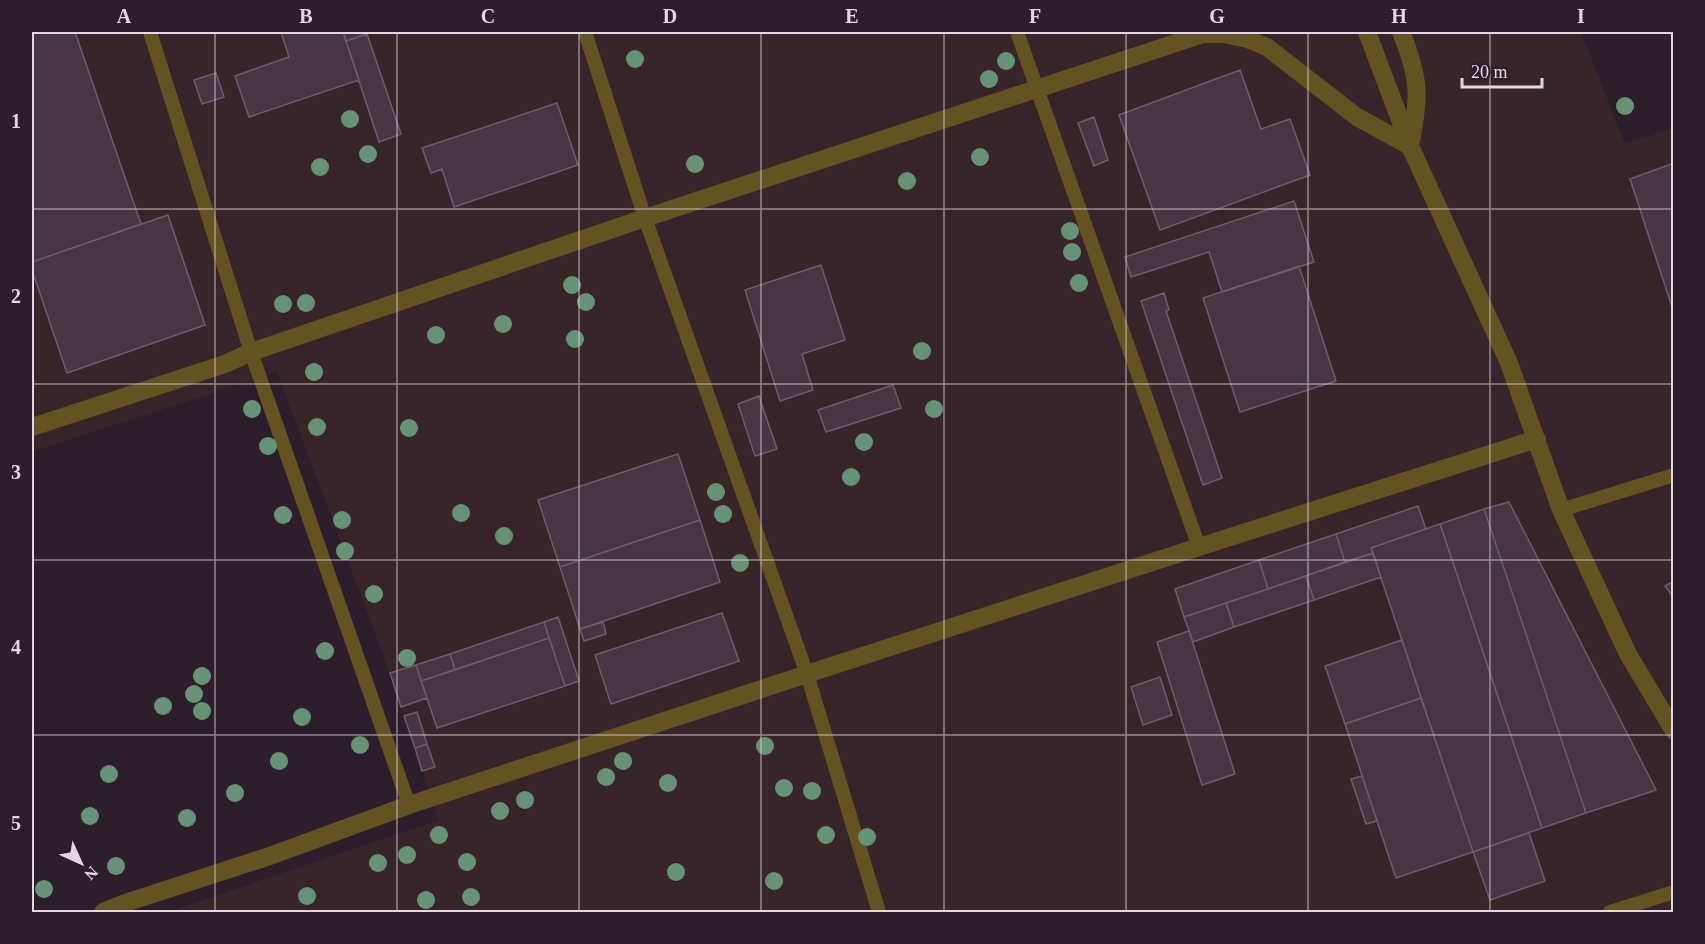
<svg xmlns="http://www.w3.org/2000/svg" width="1705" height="944" font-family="'Times New Roman',serif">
	<rect width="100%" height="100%" fill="#2e1d2d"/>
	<!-- commercial -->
	<path fill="#382529" d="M32 32H1581L1625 144 1673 128V912H168L439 820 390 673 277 372 32 452Z"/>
	<!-- building -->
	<path fill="#473546" stroke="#705b6e" stroke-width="1.5" d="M32 32H75L141 224 32 262Z
		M281 32H343L359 80 249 117 235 76 289 57Z
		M343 32H366L367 34 346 41Z
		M367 34 401 134 379 142 346 41Z
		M1240 70 1261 129 1290 119 1310 175 1160 230 1119 115Z
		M216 73 224 97 202 104 194 80Z
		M557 103 578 165 454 207 442 169 431 173 422 148Z
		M1094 117 1108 160 1094 166 1078 123Z
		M1674 163V313L1630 179Z
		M1294 201 1314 262 1222 292 1209 252 1131 277 1125 257Z
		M168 215 205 325 67 373 32 270V262Z
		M821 265 845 340 802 354 813 390 780 401 745 290Z
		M1299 266 1336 381 1240 412 1203 298Z
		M1164 293 1169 310 1166 311 1222 478 1203 485 1141 301Z
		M893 385 901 408 826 432 818 410Z
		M759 396 777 449 755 456 738 404Z
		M678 454 700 520 560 567 538 500Z
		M1509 502 1656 790 1586 813 1484 509Z
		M1418 506 1426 529 1371 548 1373 553 1345 562 1336 534Z
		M1484 509 1586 813 1542 828 1440 524Z
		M700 520 720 582 580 629 560 567Z
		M1440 524 1542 828 1473 852 1371 548Z
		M1336 534 1345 562 1268 589 1259 560Z
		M1373 553 1381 577 1314 600 1306 576Z
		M1259 560 1268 589 1184 617 1175 589Z
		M1306 576 1314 600 1234 627 1226 603Z
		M1674 581V598L1665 586Z
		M1226 603 1234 627 1193 642 1184 617Z
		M722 613 739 661 611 704 595 655Z
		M558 617 579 681 565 686 544 622Z
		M544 622 549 638 455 670 450 654Z
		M603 622 606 634 584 641 580 629Z
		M1189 631 1235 774 1202 785 1157 642Z
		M549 638 565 686 437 728 421 681Z
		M1402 640 1421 698 1345 724 1325 666Z
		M450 654 455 670 421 681 416 665Z
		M416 665 427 698 401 707 390 673Z
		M1160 677 1172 715 1143 725 1131 687Z
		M1421 698 1473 852 1396 878 1345 724Z
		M417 712 427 744 415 748 404 716Z
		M427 744 435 767 422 771 415 748Z
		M1362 776 1377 821 1366 824 1351 779Z
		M1529 833 1545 881 1490 900 1473 852Z"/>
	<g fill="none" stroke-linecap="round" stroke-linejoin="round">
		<!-- lane -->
		<path stroke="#655223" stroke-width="14" d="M150 32 251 352 409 805
			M585 32 645 218 807 674 879 912
			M1017 32 1199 547
			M1561 510 1674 475
			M1610 912 1674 892"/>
		<!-- street -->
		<path stroke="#655223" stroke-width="18" d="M1367 32 1410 146 1509 363 1561 510 1628 654 1674 731
			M1401 32C1420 78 1420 97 1410 146
			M32 427 225 364 251 352 645 218 1203 34H1224L1247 39 1267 47 1357 117 1410 146
			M103 912 125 903 267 857 409 805 807 674 1199 547 1537 439"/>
	</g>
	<!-- trees -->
	<g fill="#679276">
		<circle cx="635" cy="59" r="9"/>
		<circle cx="1006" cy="61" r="9"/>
		<circle cx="989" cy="79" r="9"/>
		<circle cx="1625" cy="106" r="9"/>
		<circle cx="350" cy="119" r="9"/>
		<circle cx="368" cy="154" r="9"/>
		<circle cx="980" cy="157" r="9"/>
		<circle cx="695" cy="164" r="9"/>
		<circle cx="320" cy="167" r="9"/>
		<circle cx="907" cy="181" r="9"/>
		<circle cx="1070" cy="231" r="9"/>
		<circle cx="1072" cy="252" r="9"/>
		<circle cx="1079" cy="283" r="9"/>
		<circle cx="572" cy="285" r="9"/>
		<circle cx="586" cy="302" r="9"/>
		<circle cx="306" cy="303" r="9"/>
		<circle cx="283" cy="304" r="9"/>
		<circle cx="503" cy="324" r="9"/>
		<circle cx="436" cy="335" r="9"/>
		<circle cx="575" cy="339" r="9"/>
		<circle cx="922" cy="351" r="9"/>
		<circle cx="314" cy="372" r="9"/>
		<circle cx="252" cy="409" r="9"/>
		<circle cx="934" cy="409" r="9"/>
		<circle cx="317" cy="427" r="9"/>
		<circle cx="409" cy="428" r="9"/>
		<circle cx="864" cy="442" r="9"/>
		<circle cx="268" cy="446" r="9"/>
		<circle cx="851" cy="477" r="9"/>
		<circle cx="716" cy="492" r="9"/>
		<circle cx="461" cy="513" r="9"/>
		<circle cx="723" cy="514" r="9"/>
		<circle cx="283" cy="515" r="9"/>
		<circle cx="342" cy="520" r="9"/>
		<circle cx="504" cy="536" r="9"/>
		<circle cx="345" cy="551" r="9"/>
		<circle cx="740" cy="563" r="9"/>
		<circle cx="374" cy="594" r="9"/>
		<circle cx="325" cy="651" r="9"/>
		<circle cx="407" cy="658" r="9"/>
		<circle cx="202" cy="676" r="9"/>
		<circle cx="194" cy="694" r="9"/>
		<circle cx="163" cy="706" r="9"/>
		<circle cx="202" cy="711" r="9"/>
		<circle cx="302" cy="717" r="9"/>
		<circle cx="360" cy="745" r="9"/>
		<circle cx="765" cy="746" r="9"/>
		<circle cx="279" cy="761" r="9"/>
		<circle cx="623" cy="761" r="9"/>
		<circle cx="109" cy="774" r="9"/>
		<circle cx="606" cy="777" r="9"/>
		<circle cx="668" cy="783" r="9"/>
		<circle cx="784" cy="788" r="9"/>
		<circle cx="812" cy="791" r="9"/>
		<circle cx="235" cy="793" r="9"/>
		<circle cx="525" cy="800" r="9"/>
		<circle cx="500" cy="811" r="9"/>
		<circle cx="90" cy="816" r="9"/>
		<circle cx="187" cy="818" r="9"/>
		<circle cx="439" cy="835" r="9"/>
		<circle cx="826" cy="835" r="9"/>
		<circle cx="867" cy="837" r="9"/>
		<circle cx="407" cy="855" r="9"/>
		<circle cx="467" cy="862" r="9"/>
		<circle cx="378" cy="863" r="9"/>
		<circle cx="116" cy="866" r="9"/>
		<circle cx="676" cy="872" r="9"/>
		<circle cx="774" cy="881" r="9"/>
		<circle cx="44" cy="889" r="9"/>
		<circle cx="307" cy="896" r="9"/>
		<circle cx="471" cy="897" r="9"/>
		<circle cx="426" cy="900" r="9"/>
	</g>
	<!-- grid -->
	<path fill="none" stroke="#e3d8e2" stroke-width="1.5" stroke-opacity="0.55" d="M215 32V912M397 32V912M579 32V912M761 32V912M944 32V912M1126 32V912M1308 32V912M1490 32V912M32 209H1674M32 384H1674M32 560H1674M32 735H1674"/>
	<!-- border -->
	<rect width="1705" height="944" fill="none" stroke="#2e1d2d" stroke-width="66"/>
	<!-- north arrow -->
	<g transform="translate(81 863) rotate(135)" stroke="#2e1d2d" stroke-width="4.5" paint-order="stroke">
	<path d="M0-4.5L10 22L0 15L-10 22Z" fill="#e3d8e2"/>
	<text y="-9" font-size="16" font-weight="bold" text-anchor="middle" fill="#e3d8e2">N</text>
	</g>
	<!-- scale -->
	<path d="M1462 78v9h80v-9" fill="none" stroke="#e3d8e2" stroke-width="3"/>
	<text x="1471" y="78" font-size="18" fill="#e3d8e2" stroke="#2e1d2d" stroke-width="4.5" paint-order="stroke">20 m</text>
	<rect x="33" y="33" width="1639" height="878" fill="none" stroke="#e3d8e2" stroke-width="2"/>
	<g font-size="20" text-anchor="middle" font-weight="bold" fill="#e3d8e2">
		<text x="124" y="23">A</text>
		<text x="306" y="23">B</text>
		<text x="488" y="23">C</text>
		<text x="670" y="23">D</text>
		<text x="852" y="23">E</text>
		<text x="1035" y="23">F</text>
		<text x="1217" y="23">G</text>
		<text x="1399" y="23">H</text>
		<text x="1581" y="23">I</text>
		<text x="16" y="128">1</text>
		<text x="16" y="303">2</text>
		<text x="16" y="479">3</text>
		<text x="16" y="654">4</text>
		<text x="16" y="830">5</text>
	</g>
</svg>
